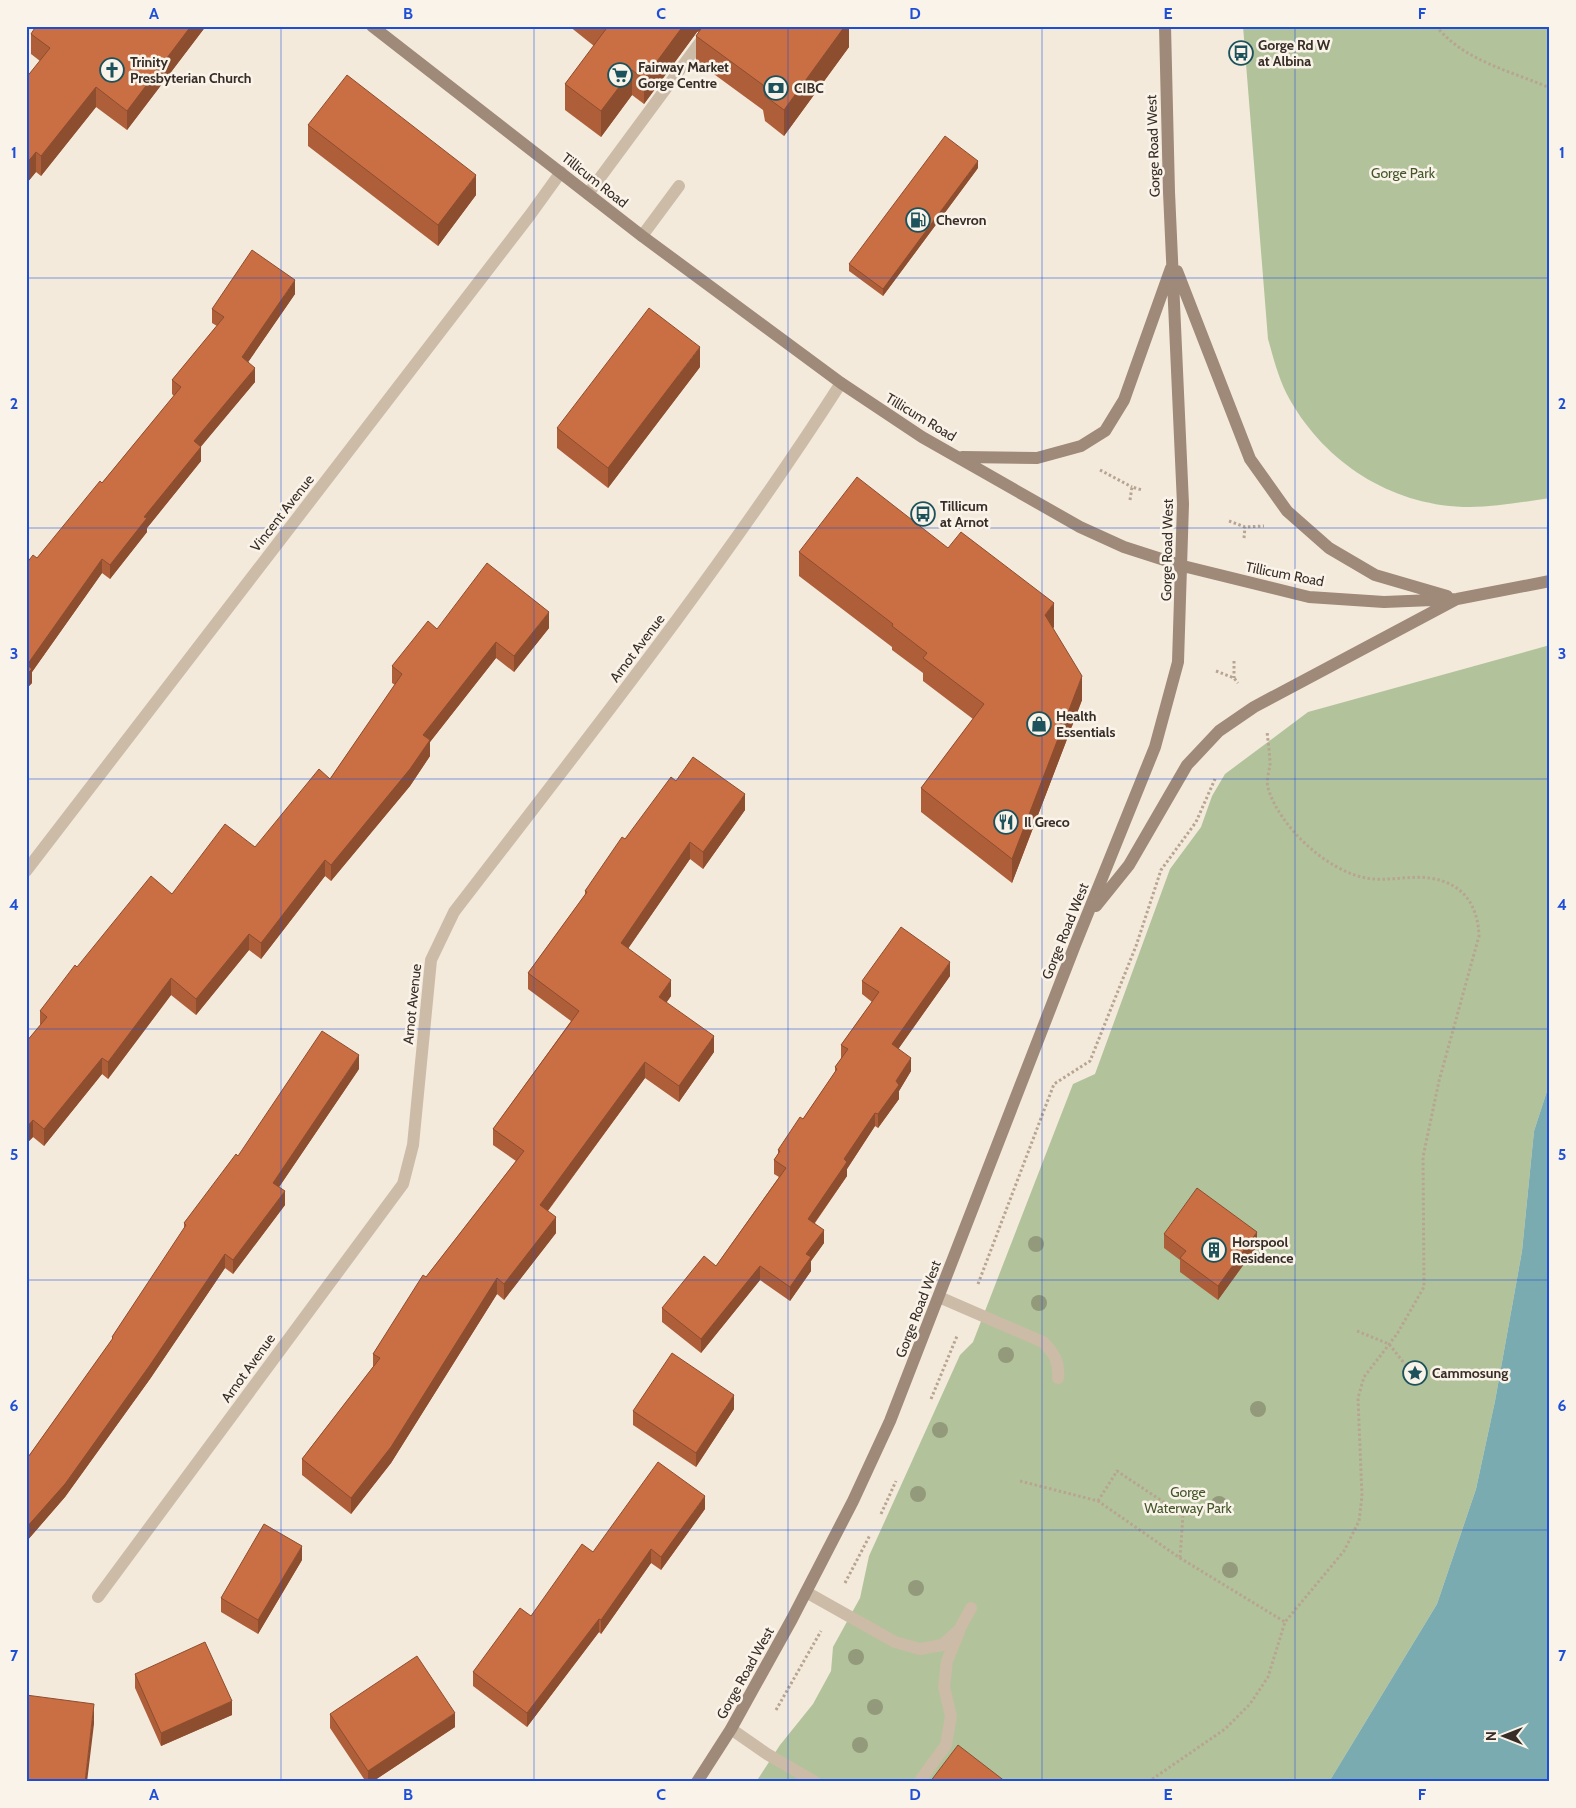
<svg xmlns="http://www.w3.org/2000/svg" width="1576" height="1808" font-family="Cabin,sans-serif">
	<rect width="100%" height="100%" fill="#f3eadc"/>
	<!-- green -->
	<path fill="#b2c39b" d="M1243 26H1550V498C1521 502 1492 508 1463 507 1390 504 1326 463 1290 400 1279 381 1274 360 1268 339Z
		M1550 645V1082L1534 1131 1522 1251 1495 1401 1476 1489 1437 1604 1329 1782H756L780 1745 813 1704 831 1671 833 1647 860 1598 869 1556 960 1355 973 1342 1073 1084 1095 1074 1170 869 1201 827 1212 796 1225 774 1308 712Z"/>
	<!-- water -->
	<path fill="#7aabb1" d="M1550 1082V1782H1329L1437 1604 1476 1489 1495 1401 1522 1251 1534 1131Z"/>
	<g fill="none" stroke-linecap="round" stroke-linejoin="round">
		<!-- path -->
		<path stroke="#b7a591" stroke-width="3" stroke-dasharray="2.5 2.5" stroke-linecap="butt" d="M1436 26C1464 61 1511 71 1550 88
			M1100 470 1132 487
			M1130 500 1132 487 1142 490
			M1229 521 1245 527 1264 526
			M1244 538 1245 527
			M1234 661V678
			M1216 671 1234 678 1238 683
			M978 1284 1054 1084 1090 1061 1136 946 1161 870 1196 822 1215 779
			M1357 1331 1389 1344 1408 1368
			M931 1399 957 1336
			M1020 1481 1098 1501 1180 1558 1285 1622
			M1098 1501 1117 1471 1183 1515 1180 1558
			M881 1514 896 1481
			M845 1583 870 1535
			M776 1710 821 1631
			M1148 1782 1225 1729 1250 1704 1268 1677 1285 1622 1344 1551 1359 1521 1362 1496 1358 1398 1364 1377 1397 1334 1424 1287 1423 1157 1439 1081 1479 936C1478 905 1463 883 1430 878 1410 875 1387 882 1366 878 1327 871 1279 826 1268 788 1266 781 1269 772 1270 765 1270 754 1268 742 1267 731"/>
		<!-- lane -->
		<path stroke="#ccbba7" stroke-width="12" d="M588 194 704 37
			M642 236 679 186
			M939 1297 1043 1342C1055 1354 1059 1362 1058 1378
			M806 1592 895 1642 920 1649 942 1645 959 1630 971 1608
			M731 1729 767 1754 815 1782
			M919 1782 946 1745 951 1716 944 1687 947 1661 959 1632"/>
		<!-- street -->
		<path stroke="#ccbba7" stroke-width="12" d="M26 871 530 215 561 172
			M98 1597 403 1184 413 1145 431 960 454 912C587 739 723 567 841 383"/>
		<!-- secondary -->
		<path stroke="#9f8978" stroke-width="12" d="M372 26 642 236 841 383 922 437 1080 527 1124 547 1183 566 1309 597 1384 602 1457 599 1550 581
			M1177 271 1250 459 1287 511 1329 548 1375 575 1447 596
			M962 457 1037 458 1081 446 1105 431 1124 400 1171 268
			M1096 906 1129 865 1187 765 1219 731 1254 707 1455 600
			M697 1782 731 1729 792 1619 853 1501 890 1421 1075 945 1155 747 1178 662 1183 504 1169 192 1165 26"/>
	</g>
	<!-- trees -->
	<g fill="#93997b">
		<circle cx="1036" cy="1244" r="8"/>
		<circle cx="1039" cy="1303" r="8"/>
		<circle cx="1006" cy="1355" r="8"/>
		<circle cx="1258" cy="1409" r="8"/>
		<circle cx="940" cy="1430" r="8"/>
		<circle cx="918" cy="1494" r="8"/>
		<circle cx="1219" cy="1504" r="8"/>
		<circle cx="1230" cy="1570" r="8"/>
		<circle cx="916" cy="1588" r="8"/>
		<circle cx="856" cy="1657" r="8"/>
		<circle cx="875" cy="1707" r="8"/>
		<circle cx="860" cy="1745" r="8"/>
	</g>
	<!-- wall -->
	<path fill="#ae5f3a" d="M206 26 127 130 96 107 41 176 36 172 26 184 40 61 31 54V34Z
		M569 26H849V47L784 136 765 121 763 110 696 61V36L699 31 697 32 644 104 632 95 601 137 565 110V84L594 46Z
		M308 125 476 195 438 246 308 146Z
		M978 168 883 296 849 271V264Z
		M295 294 248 362 255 382 200 447 201 461 147 528V532L110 579 102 573 32 672V683L26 689V564L37 558 102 483 174 396 172 394V380L217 326 212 323V309Z
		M700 367 608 488 557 448V428Z
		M948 548 1054 627 1053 628 1082 700 1012 883 921 812V788L973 719 923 681V673L892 650V647L799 576V552Z
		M549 628 514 672 496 658 430 742V756L410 786 331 881 325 876 261 959 249 950 196 1015 171 995 108 1079 102 1074 44 1146 33 1137 26 1144V1042L40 1026V1011L77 967 172 894 255 847 330 779 395 685 392 683V666L437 629Z
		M676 781 745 810 703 869 690 859 628 948 671 996 666 1003 714 1052 679 1102 645 1078 548 1211 556 1233 504 1300 497 1294 391 1463 351 1514 302 1475V1459L373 1367V1354L426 1277 516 1161 493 1145V1129L571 1021 528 989V973L585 895V891L625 839Z
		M950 976 898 1049 911 1071 899 1091V1099L878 1128 875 1126 847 1169V1176L815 1223 824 1243 811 1261V1271L790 1301 760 1280 701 1353 662 1322V1308L716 1266 779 1177 774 1174V1160L778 1154V1150L803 1119 835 1072V1067L841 1059V1045L872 1002 862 994V981Z
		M359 1069 279 1187 285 1205 233 1274 225 1268 150 1379 65 1497 26 1542V1460L112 1340V1337L184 1230V1223L238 1156Z
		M1164 1234 1257 1246 1218 1300 1180 1272V1260L1164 1248Z
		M734 1409 696 1467 633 1425V1411Z
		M705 1509 661 1570 651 1563 601 1634 599 1632 527 1727 473 1686V1672L531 1616 593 1552Z
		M302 1560 258 1634 221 1612V1598Z
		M135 1674 232 1715 161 1746 135 1688Z
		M330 1714 455 1727 372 1782H366L330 1728Z"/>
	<!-- shaded-wall -->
	<path fill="#8d4d2f" d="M191 26H206L127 130V111Z
		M683 26H704V29L697 32 644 104V79Z
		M845 26H849V47L784 136V110Z
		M632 70V95L601 137V111Z
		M96 87V107L41 176V156Z
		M36 152V172L26 184V164Z
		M978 161V168L883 296V289Z
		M476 175V195L438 246V225Z
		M295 280V294L242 371V357Z
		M700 347V367L608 488V468Z
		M255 368V382L194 455V441Z
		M201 447V461L147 528V532L110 579V565L144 517Z
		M102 559V573L32 672V683L26 689 27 665Z
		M1054 603V627L1045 638V615Z
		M549 612V628L514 672V656Z
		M496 642V658L430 742V756L410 786 331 881V865L423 735Z
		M1082 676V700L1012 883V859Z
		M745 794V810L703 869V852Z
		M690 842V859L621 959V943Z
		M325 860V876L261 959V943Z
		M249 934V950L196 1015V999Z
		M950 962V976L892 1058V1044Z
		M171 978V995L108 1079V1062Z
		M671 980V996L659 1013V997Z
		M714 1036V1052L679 1102V1086Z
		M359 1055V1069L273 1196V1183Z
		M102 1058V1074L44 1146V1129Z
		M911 1058V1071L899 1091V1099L878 1128V1114L896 1081Z
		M645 1062V1078L540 1221V1205Z
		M875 1113V1126L847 1169V1176L808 1232V1219L844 1159Z
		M33 1120V1137L26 1144V1128Z
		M285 1191V1205L233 1274V1260Z
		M556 1217V1233L504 1300V1284Z
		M824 1230V1243L811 1261V1271L790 1301V1287L806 1254Z
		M1257 1232V1246L1218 1300V1286Z
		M225 1254V1268L150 1379 65 1497 26 1542V1528Z
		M760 1266V1280L701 1353V1339Z
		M497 1278V1294L391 1463 351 1514V1498Z
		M734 1395V1409L696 1467V1453Z
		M705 1496V1509L661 1570V1557Z
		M302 1546V1560L258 1634V1620Z
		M651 1549V1563L601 1634V1620Z
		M599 1619V1632L527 1727V1713Z
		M232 1701V1715L161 1746V1733Z
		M94 1704V1724L87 1782H85Z
		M455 1713V1727L372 1782H368V1771Z"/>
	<!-- building -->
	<path fill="#ca6e43" stroke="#8d4d2f" d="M36 26H191L127 111 96 87 41 156 36 152 26 164V78L50 48 31 34Z
		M602 26H683L644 79 632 70 601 111 565 84 606 29Z
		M703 26H845L784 110 765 96 763 85 696 36Z
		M347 75 476 175 438 225 308 125Z
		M945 136 978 161 883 289 849 264Z
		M252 250 295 280 242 357 255 368 194 441 201 447 144 517 147 518 110 565 102 559 27 665 32 669 26 675V564L33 555 37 558 100 481 102 483 181 387 172 380 224 317 212 309Z
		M649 308 700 347 608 468 557 428Z
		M857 477 948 548 961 532 1054 603 1045 615 1082 676 1012 859 921 788 984 704 923 658 927 653 892 626 893 624 799 552Z
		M487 563 549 612 514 656 496 642 423 735 430 740 410 769 331 865 325 860 261 943 249 934 196 999 171 978 108 1062 102 1058 44 1129 33 1120 26 1128V1042L47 1017 40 1011 75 965 77 967 151 876 172 894 225 824 255 847 319 769 330 779 402 674 392 666 428 621 437 629Z
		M693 757 745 794 703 852 690 842 621 943 671 980 659 997 714 1036 679 1086 645 1062 540 1205 556 1217 504 1284 497 1278 391 1447 351 1498 302 1459 380 1358 373 1354 423 1275 426 1277 524 1151 493 1129 579 1011 528 973 587 892 585 891 622 837 625 839 671 777 676 781Z
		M901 927 950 962 892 1044 911 1058 896 1081 899 1085 878 1114 875 1113 844 1159 847 1162 808 1219 824 1230 806 1254 811 1257 790 1287 760 1266 701 1339 662 1308 704 1256 716 1266 786 1168 774 1160 780 1151 778 1150 800 1117 803 1119 837 1069 835 1067 848 1049 841 1045 879 992 862 981Z
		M322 1031 359 1055 273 1183 285 1191 233 1260 225 1254 150 1365 65 1484 26 1528V1460L113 1338 112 1337 186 1225 184 1223 236 1154 238 1156Z
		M1197 1188 1257 1232 1218 1286 1180 1258 1186 1251 1164 1234Z
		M672 1353 734 1395 696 1453 633 1411Z
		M658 1462 705 1496 661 1557 651 1549 601 1620 599 1619 527 1713 473 1672 520 1608 531 1616 582 1544 593 1552Z
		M264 1524 302 1546 258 1620 221 1598Z
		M205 1642 232 1701 161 1733 135 1674Z
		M417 1656 455 1713 368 1771 330 1714Z
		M26 1695 94 1704 85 1782H26Z
		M958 1745 1006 1782H930Z"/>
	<!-- grid -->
	<path fill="none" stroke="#1d4ed8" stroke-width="1" stroke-opacity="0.55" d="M281 26V1782M534 26V1782M788 26V1782M1042 26V1782M1295 26V1782M26 278H1550M26 528H1550M26 779H1550M26 1029H1550M26 1280H1550M26 1530H1550"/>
	<!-- icons -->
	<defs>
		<g id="bus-ring" transform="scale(1.25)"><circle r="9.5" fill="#faf3e9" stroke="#1c525b" stroke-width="1.5"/><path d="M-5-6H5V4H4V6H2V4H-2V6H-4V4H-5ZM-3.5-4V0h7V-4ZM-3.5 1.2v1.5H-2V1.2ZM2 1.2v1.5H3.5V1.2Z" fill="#1c525b"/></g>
		<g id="church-ring" transform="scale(1.25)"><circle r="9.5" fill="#faf3e9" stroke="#1c525b" stroke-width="1.5"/><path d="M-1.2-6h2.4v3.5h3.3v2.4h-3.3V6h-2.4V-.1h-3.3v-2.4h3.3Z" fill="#1c525b"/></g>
		<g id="supermarket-ring" transform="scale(1.25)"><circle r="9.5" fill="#faf3e9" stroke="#1c525b" stroke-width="1.5"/><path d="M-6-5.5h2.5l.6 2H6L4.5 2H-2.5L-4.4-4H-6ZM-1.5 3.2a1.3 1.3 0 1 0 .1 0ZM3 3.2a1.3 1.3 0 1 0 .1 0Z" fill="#1c525b"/></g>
		<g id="bank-ring" transform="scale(1.25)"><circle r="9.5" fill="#faf3e9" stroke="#1c525b" stroke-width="1.5"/><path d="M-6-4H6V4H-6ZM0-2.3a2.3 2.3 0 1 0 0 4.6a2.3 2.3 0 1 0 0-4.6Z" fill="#1c525b"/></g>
		<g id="fuel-ring" transform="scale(1.25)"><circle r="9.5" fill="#faf3e9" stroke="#1c525b" stroke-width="1.5"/><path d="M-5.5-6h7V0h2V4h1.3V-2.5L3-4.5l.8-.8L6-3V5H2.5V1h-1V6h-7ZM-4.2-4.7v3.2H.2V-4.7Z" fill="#1c525b"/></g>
		<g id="shop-ring" transform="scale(1.25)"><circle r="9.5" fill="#faf3e9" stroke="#1c525b" stroke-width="1.5"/><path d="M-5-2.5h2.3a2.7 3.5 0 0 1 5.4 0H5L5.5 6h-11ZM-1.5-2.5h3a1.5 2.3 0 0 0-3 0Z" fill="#1c525b"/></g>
		<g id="restaurant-ring" transform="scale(1.25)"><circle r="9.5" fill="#faf3e9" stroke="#1c525b" stroke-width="1.5"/><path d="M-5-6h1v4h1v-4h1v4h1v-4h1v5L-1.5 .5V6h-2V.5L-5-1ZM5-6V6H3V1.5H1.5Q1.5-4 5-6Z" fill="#1c525b"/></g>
		<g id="building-ring" transform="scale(1.25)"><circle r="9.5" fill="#faf3e9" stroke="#1c525b" stroke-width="1.5"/><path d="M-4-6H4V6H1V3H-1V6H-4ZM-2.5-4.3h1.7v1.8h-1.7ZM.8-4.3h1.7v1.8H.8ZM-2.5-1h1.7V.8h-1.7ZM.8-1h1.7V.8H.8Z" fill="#1c525b"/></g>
		<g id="sight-ring" transform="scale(1.25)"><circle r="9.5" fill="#faf3e9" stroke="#1c525b" stroke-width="1.5"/><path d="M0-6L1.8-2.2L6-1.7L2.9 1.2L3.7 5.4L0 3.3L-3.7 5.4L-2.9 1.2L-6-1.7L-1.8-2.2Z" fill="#1c525b"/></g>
	</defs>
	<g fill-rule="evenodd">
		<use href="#bus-ring" x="1241" y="53"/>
		<use href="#church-ring" x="112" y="70"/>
		<use href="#supermarket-ring" x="620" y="75"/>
		<use href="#bank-ring" x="776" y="88"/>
		<use href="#fuel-ring" x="918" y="220"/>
		<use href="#bus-ring" x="923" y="514"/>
		<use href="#shop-ring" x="1039" y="724"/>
		<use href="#restaurant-ring" x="1006" y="822"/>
		<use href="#building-ring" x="1214" y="1250"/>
		<use href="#sight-ring" x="1415" y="1373"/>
	</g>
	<g text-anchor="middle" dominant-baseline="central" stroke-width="5" stroke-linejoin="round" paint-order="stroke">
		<!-- poi labels -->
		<g font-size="14" font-weight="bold" fill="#382e28" stroke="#faf3e9" text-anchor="start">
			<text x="1258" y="45">Gorge Rd W<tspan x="1258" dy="16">at Albina</tspan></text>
			<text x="130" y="62">Trinity<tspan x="130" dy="16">Presbyterian Church</tspan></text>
			<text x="638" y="67">Fairway Market<tspan x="638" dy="16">Gorge Centre</tspan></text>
			<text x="794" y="88">CIBC</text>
			<text x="936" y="220">Chevron</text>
			<text x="940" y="506">Tillicum<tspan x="940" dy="16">at Arnot</tspan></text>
			<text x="1056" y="716">Health<tspan x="1056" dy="16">Essentials</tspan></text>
			<text x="1024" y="822">Il Greco</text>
			<text x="1232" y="1242">Horspool<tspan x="1232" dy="16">Residence</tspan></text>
			<text x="1432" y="1373">Cammosung</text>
		</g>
		<!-- street labels -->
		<g font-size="14" fill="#382e28" stroke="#faf3e9">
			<text transform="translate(1153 146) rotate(-92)">Gorge Road West</text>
			<text transform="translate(595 180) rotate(38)">Tillicum Road</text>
			<text transform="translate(921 417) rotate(31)">Tillicum Road</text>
			<text transform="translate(282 513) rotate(-52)">Vincent Avenue</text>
			<text transform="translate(1167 550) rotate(-89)">Gorge Road West</text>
			<text transform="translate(1285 574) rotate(11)">Tillicum Road</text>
			<text transform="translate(637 648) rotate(-53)">Arnot Avenue</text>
			<text transform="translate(1065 931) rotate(-68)">Gorge Road West</text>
			<text transform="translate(412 1004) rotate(-84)">Arnot Avenue</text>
			<text transform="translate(918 1309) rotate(-69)">Gorge Road West</text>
			<text transform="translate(248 1368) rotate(-54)">Arnot Avenue</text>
			<text transform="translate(745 1673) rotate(-61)">Gorge Road West</text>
		</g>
		<!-- park labels -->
		<g font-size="14" fill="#44572b" stroke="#faf3e9">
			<text x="1403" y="173">Gorge Park</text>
			<text x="1188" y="1492">Gorge<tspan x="1188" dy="16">Waterway Park</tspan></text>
		</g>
	</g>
	<!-- border -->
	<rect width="1576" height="1808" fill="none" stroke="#faf3e9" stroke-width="55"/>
	<!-- north arrow -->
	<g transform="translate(1504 1736) rotate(270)" stroke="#faf3e9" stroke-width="4" paint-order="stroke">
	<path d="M0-4L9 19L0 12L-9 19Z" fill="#382e28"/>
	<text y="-8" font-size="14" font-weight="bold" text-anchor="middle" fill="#382e28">N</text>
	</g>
	<rect x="28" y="28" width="1520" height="1752" fill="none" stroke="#1d4ed8" stroke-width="2"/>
	<g font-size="16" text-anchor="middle" font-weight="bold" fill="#1d4ed8">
		<text x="154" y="19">A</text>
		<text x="408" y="19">B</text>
		<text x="661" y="19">C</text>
		<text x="915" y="19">D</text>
		<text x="1168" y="19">E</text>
		<text x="1422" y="19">F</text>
		<text x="14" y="158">1</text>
		<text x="1562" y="158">1</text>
		<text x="14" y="409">2</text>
		<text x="1562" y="409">2</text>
		<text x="14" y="659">3</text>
		<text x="1562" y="659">3</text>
		<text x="14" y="910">4</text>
		<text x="1562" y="910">4</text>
		<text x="14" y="1160">5</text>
		<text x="1562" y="1160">5</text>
		<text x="14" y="1411">6</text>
		<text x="1562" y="1411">6</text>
		<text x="14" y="1661">7</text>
		<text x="1562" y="1661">7</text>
		<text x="154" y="1800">A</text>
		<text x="408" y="1800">B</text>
		<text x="661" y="1800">C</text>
		<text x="915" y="1800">D</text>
		<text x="1168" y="1800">E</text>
		<text x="1422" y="1800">F</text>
	</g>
</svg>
